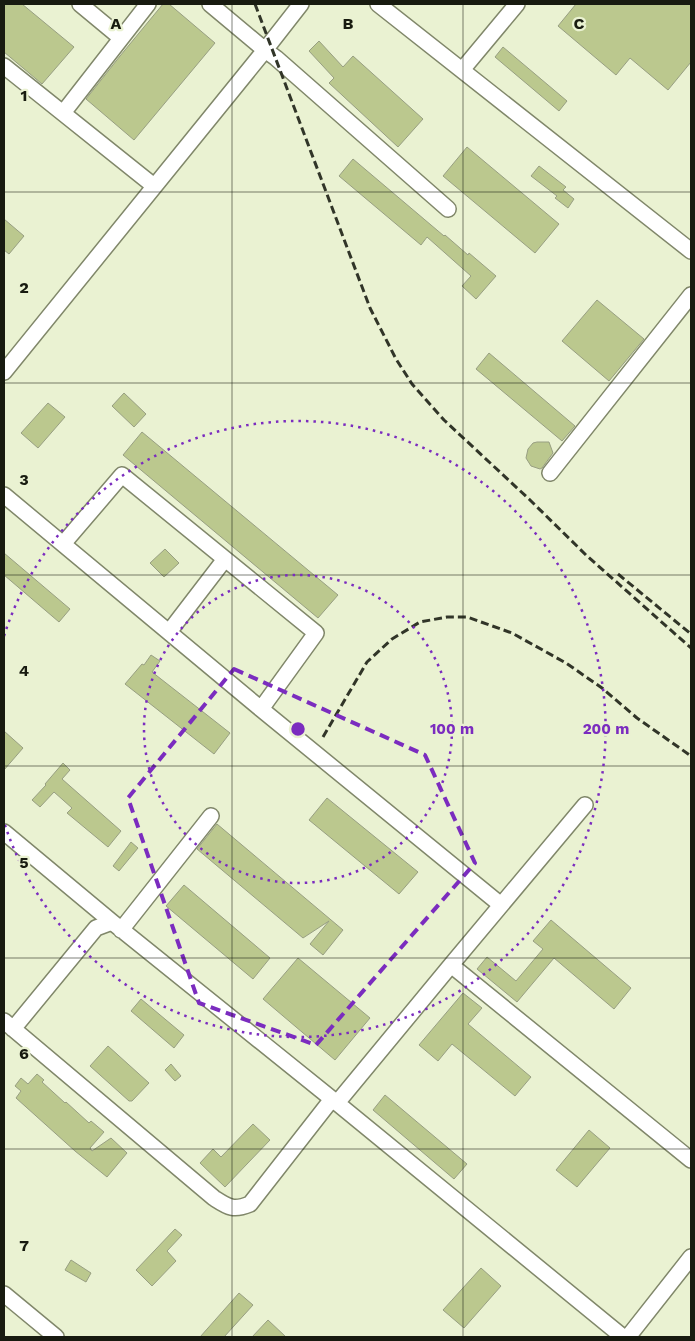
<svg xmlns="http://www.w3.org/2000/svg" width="695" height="1341" font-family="'Work Sans',sans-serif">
	<rect width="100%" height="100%" fill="#eaf2d2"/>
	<!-- building -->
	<path fill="#bbc88e" stroke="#989f82" d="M4 4H22L74 47 42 84 4 52Z
		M163 4H169L215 43 134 140 86 99 120 56Z
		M576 4H691V62L668 90 630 58 616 75 558 26Z
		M319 41 343 67 353 56 423 119 398 147 329 83 334 78 309 51Z
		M503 47 567 101 559 111 495 57Z
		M467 147 559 224 535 253 443 176Z
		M353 159 444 236 445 235 468 255 469 253 496 276 476 299 462 286 471 276 427 237 421 245 339 176Z
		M539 166 566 187 563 190 574 199 568 208 555 198 557 196 531 176Z
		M4 219 24 236 9 254 4 250Z
		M597 300 644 339 609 381 562 341Z
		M489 353 575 426 562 441 476 369Z
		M124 393 146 414 134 427 112 406Z
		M48 403 65 417 38 448 21 433Z
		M142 432 338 595 318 618 123 455Z
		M537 442H549L553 453 542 468 540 469 531 466 526 458 528 449 533 443Z
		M165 549 179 563 164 577 150 563Z
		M4 553 70 609 59 622 4 575Z
		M151 655 160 661 152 672 230 733 214 754 125 684 142 664 144 665Z
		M4 731 23 748 4 770Z
		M63 763 70 770 62 779 121 831 108 847 67 813 72 808 54 792 40 807 32 800 46 785 45 784Z
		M327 798 418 872 399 894 309 820Z
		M217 824 343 930 323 955 310 944 329 921 303 938 197 849Z
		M131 842 138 848 119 871 113 866Z
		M184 885 270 958 253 979 166 906Z
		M551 920 631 988 614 1009 554 958 517 1002 477 969 487 957 516 981 543 949 533 941Z
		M298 958 370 1018 335 1060 263 999Z
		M463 993 482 1008 468 1024 531 1077 515 1096 452 1044 438 1061 419 1045Z
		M141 999 184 1035 174 1048 131 1011Z
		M108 1046 149 1083 132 1101H129L90 1066Z
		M171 1064 181 1076 175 1081 165 1070Z
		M37 1074 44 1080 42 1082 65 1103 66 1102 89 1123 91 1121 104 1132 90 1148 92 1151 111 1138 127 1153 107 1177 75 1151 16 1098 21 1091 15 1086 21 1078 28 1084Z
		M385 1095 467 1164 454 1179 373 1110Z
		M253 1124 270 1140 225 1187 200 1163 213 1149 221 1157Z
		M589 1130 610 1148 577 1187 556 1170Z
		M175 1229 182 1235 167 1251 176 1261 152 1286 136 1270Z
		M71 1260 91 1273 86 1282 65 1270Z
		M481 1268 501 1286 464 1328 443 1310Z
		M239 1293 253 1305 224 1337H200Z
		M268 1320 286 1337H252Z"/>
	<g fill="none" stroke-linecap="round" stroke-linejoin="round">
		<!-- minor casing -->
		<g stroke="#80876a" stroke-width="18">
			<path id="minor" d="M80 4 121 38
				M210 4 265 50 276 58 448 209
				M378 4 691 251
				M4 66 154 186
				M462 70 517 4
				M63 113 148 4
				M4 372 265 50 301 4
				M550 473 691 295
				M4 495 261 709 501 905
				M63 544 122 475 316 633 261 709
				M169 632 225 559
				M4 832 112 922 337 1103 623 1337
				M121 930 211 816
				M451 965 691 1160
				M4 1021 214 1198C228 1207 233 1211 250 1204L332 1099
				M13 1029 96 928 112 922
				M337 1103 451 965 585 805
				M4 1294 56 1337
				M628 1337 691 1257"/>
		</g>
		<!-- minor -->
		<use href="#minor" stroke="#fff" stroke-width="15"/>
		<!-- rail -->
		<path stroke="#313528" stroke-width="3" stroke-dasharray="8 4" stroke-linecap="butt" d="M255 4 370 308 396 359 412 384 444 420 530 500 586 555 691 648
			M618 574 691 634
			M323 737 367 662 392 639 420 622 447 617H467L512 633 566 663 602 688 637 718 691 756"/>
	</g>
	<!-- marked area -->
	<path fill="none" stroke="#7b2cbf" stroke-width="4" stroke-dasharray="10 6" stroke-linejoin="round" d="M234 669 425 755 475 863 316 1045 199 1003 128 798Z"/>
	<!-- grid -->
	<path fill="none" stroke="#181b10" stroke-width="1" stroke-opacity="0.55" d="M232 4V1337M463 4V1337M4 192H691M4 383H691M4 575H691M4 766H691M4 958H691M4 1149H691"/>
	<!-- distance rings -->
	<g fill="none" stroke="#7b2cbf" stroke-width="2.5" stroke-dasharray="2.5 5">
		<circle cx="298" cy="729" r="154"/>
		<path d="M4 636A308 308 0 1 1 4 822"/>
	</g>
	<g font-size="16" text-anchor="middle" font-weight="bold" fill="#181b10" stroke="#eaf2d2" stroke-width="4.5" stroke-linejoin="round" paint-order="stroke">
		<text x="116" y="29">A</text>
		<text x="348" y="29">B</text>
		<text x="579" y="29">C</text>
		<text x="24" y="101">1</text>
		<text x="24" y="293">2</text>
		<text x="24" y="485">3</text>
		<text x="24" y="676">4</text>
		<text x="24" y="868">5</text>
		<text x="24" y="1059">6</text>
		<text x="24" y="1251">7</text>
	</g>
	<circle cx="298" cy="729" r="8" fill="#7b2cbf" stroke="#eaf2d2" stroke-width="2.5"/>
	<g font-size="15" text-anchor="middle" font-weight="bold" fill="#7b2cbf" stroke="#eaf2d2" stroke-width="4.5" stroke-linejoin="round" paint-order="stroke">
		<text x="452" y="734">100 m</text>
		<text x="606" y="734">200 m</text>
	</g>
	<!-- border -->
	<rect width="695" height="1341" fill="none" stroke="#181b10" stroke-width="10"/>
</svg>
